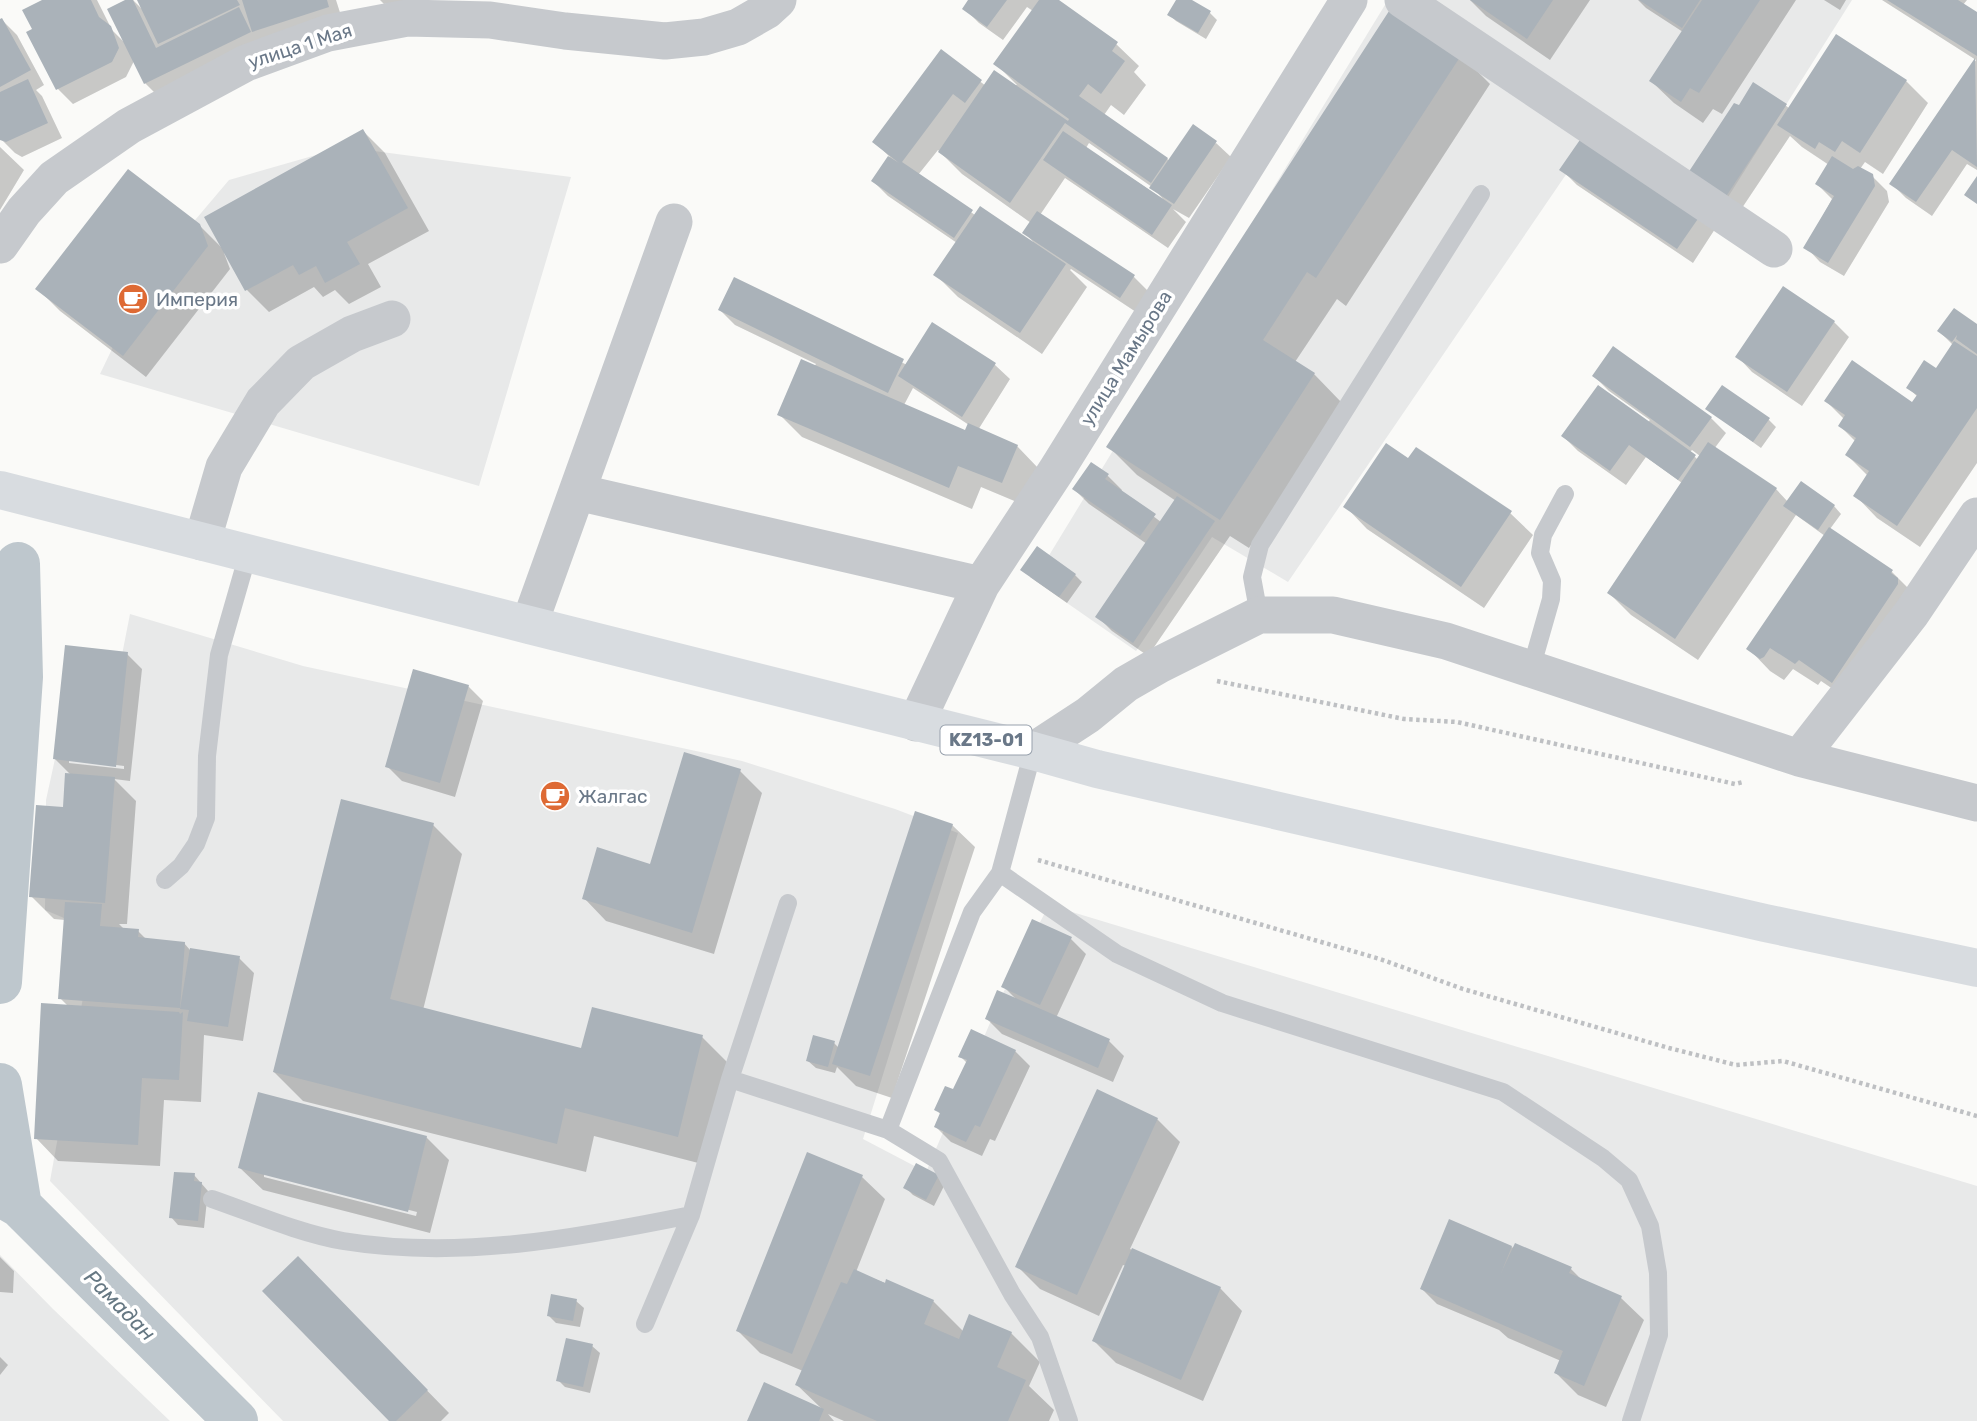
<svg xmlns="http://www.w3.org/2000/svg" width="1977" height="1421" font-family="Rubik,sans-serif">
	<rect width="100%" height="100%" fill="#fafaf8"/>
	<!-- built -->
	<path fill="#e8e9e9" d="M1388 0 1593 135 1288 582 1212 537 1136 651 1034 580Z
		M1431 0H1852L1723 205Z
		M344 147 571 177 479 486 100 374 146 278 229 180Z
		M130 614 303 666 742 761 895 809 958 833 863 1139 926 1172 1002 995 1049 905 1977 1186V1421H283L50 1181 95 931 45 910 46 800 78 654 119 670Z
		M0 1255 53 1309 170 1421H0Z"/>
	<!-- shadow -->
	<path fill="#0003" fill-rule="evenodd" d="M46 0H97L112 30 125 43 129 0H133L143 10 139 0H336L343 22 160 98 145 83 134 61 126 77 73 104 58 89 34 30Z
		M380 0H411L384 4Z
		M970 0H1056L1116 44 1139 66 1134 72 1146 85 1124 115 1111 105 1104 115 1170 161 1216 143 1231 157 1189 218 1173 209 1186 222 1168 248 1065 178 1040 215 1134 277 1149 292 1136 312 1071 269 1070 270 1087 287 1042 354 958 297 935 274 957 243 888 196 873 181 890 157 874 142 941 52 986 86 1017 85 996 64 1033 11 1027 7 1003 40 979 23 964 8ZM1089 143 1152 187 1163 199 1086 148ZM938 150 962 174 1031 223 1025 233 1033 242 1032 243 975 215 918 175Z
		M1178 0H1189L1210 13 1217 20 1206 39 1176 21 1169 14Z
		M1470 0H1590L1550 60 1486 16Z
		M1638 0H1796L1722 114 1713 109 1703 123 1674 103 1651 81 1683 32 1646 8Z
		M1824 0H1846L1840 10Z
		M1882 0H1967L1963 5 1977 14V170L1967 164 1932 216 1906 198 1891 183 1976 60Z
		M2 20 17 35 44 85 36 90 42 96 62 138 22 157 15 153 0 138V21Z
		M1461 55 1490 84 1346 306 1337 299 1295 362 1314 374 1342 403 1249 548 1230 536 1148 656 1112 631 1097 616 1147 544 1089 504 1074 489 1107 475 1122 490 1121 492 1161 522 1176 501 1137 475 1109 447Z
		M1906 81 1928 103 1883 174 1865 162 1860 169 1872 176 1887 191 1889 202 1844 276 1820 262 1806 247 1832 199 1817 184 1829 165 1802 147 1790 136 1738 214 1703 191 1785 105 1790 109Z
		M363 131 385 153 429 231 368 264 381 287 349 304 335 290 323 297 314 287 269 312 247 290 226 252 224 253 230 269 146 377 60 311 38 289 199 225 222 248Z
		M1584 136 1715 229 1693 263 1577 185 1562 170Z
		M0 147 24 170 0 210Z
		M735 279 907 365 933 325 995 365 1010 379 978 430 1017 446 1039 469 1024 505 981 487 972 509 802 437 779 414 816 364 735 325 720 310ZM913 388 969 425 966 432 904 405Z
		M1834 322 1849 337 1802 406 1752 372 1738 357Z
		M1977 326V463L1920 547 1877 518 1855 495 1868 476 1847 455 1856 442 1840 426 1844 419 1826 401 1913 404 1918 397 1908 388 1936 370 1953 345 1939 331Z
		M1594 376 1711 418 1726 433 1714 449 1776 489 1788 502 1801 483 1834 506 1841 514 1830 529 1892 572 1914 594 1855 704 1821 681 1818 685 1793 669 1784 680 1770 671 1748 648 1825 536 1796 515 1698 660 1631 615 1609 593 1682 483 1646 457 1626 485 1578 451 1563 436 1647 423 1650 420 1609 391ZM1692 450 1700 456 1698 460 1690 452Z
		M1707 409 1769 420 1776 427 1761 448Z
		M1409 460 1510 513 1533 535 1484 608 1367 529 1345 506Z
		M1075 575 1082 582 1067 603 1030 577Z
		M127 654 142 669 130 781 114 779 136 801 127 924H119L123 928 138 931 147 940 184 943 190 950 239 958 254 973 243 1041 204 1035 201 1102 164 1100 160 1166 58 1161 36 1138 69 1007 60 998 65 920 54 919 31 896 64 809 71 775 55 759ZM69 759 124 766V769L69 763Z
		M468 686 483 701 455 797 402 781 387 766Z
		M0 767 8 774 0 839Z
		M740 771 762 793 714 954 606 921 584 898 651 866Z
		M433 825 462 854 423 1010 583 1050 702 1037 731 1066 706 1165 594 1136 586 1172 303 1101 274 1072Z
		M952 825 975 847 892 1098 856 1086 837 1067 835 1073 816 1068 808 1061 834 1043 839 1048Z
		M1071 939 1086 954 1056 1018 1109 1041 1124 1056 1113 1082 1002 1034 987 1019 1017 1000 1003 986Z
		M1015 1051 1030 1066 995 1141 990 1139 982 1156 951 1142 936 1127 941 1115 936 1109 954 1092 967 1063 960 1056Z
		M1157 1119 1180 1142 1130 1249 1220 1288 1242 1311 1203 1401 1116 1363 1094 1341 1126 1266 1123 1265 1099 1316 1040 1289 1017 1266Z
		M426 1137 449 1160 430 1233 263 1190 240 1168ZM264 1173 417 1212 416 1216 264 1177Z
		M194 1175 208 1191 204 1228 178 1225 171 1217Z
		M938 1176 945 1184 934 1206 913 1195 906 1188Z
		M862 1177 885 1199 856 1272 933 1301 964 1332 1011 1333 1040 1362 1029 1386 1054 1410 1049 1421H844L828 1414 834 1421H748L822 1409 797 1385 803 1371 760 1353 738 1331Z
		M1511 1247 1571 1269 1583 1281 1621 1298 1644 1320 1606 1407 1578 1395 1556 1373 1561 1361 1508 1338 1499 1330 1437 1304 1422 1289Z
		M0 1257 14 1271 13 1293 0 1292Z
		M320 1281 449 1413 441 1421H392Z
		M576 1301 584 1308 580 1327 556 1323 549 1316Z
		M592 1346 600 1353 590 1393 565 1387 558 1380Z
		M0 1357 8 1365 0 1375Z"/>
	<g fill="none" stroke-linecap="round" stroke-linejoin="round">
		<!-- canal -->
		<path stroke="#bec7cd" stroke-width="44" d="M0 982 21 677 18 564
			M0 1085 20 1206
			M0 1194 20 1206 236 1421"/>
	</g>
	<!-- building -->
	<path fill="#aab2b9" d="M42 0H91L99 17 111 26 119 48 112 62 56 90 26 32 32 29 22 10Z
		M125 0H133L156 48 239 7 251 32 144 84 107 9Z
		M137 0H237L240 5 158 44Z
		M242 0H327L329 7 252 32Z
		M968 0H1007L987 27 962 9Z
		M1039 0H1059L1118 42 1112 51 1125 61 1101 94 1088 84 1079 96 1168 158 1151 183 1065 123 1010 203 938 152 994 70 1068 121 1069 119 993 64Z
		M1176 0H1192L1211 11 1198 33 1167 15Z
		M1470 0H1553L1527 39Z
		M1639 0H1700L1682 28Z
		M1702 0H1760L1699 93 1690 88 1681 102 1649 81Z
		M1887 0H1958L1977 12V56Z
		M1391 8 1462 54 1316 278 1307 272 1263 340 1315 373 1220 520 1106 447Z
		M2 18 31 70 0 87V19Z
		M1836 34 1907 80 1860 153 1842 141 1835 152 1819 142 1815 149 1777 125Z
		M941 49 982 80 965 103 953 94 902 162 973 210 954 238 871 181 888 156 899 163 872 142Z
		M1975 58 1977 167 1952 150 1916 202 1889 184Z
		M28 79 48 123 6 142 0 140V92Z
		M1753 82 1787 104 1723 201 1686 176 1734 103 1739 105Z
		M1193 124 1217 141 1174 204 1149 188Z
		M363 129 408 208 347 242 360 264 325 283 316 266 299 275 293 265 245 291 204 217Z
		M1063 131 1172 205 1152 235 1043 160Z
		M1584 134 1702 213 1677 249 1559 170Z
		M1832 156 1853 169 1858 166 1873 174 1875 186 1828 263 1803 248 1834 196 1815 184Z
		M128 169 200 224 208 246 123 356 35 289Z
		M1977 176V204L1964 195Z
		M980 206 1066 264 1020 333 933 275Z
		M1037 211 1135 275 1120 298 1022 233Z
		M734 277 904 359 888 393 718 310Z
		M1783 286 1835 321 1787 392 1735 357Z
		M1954 308 1977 324V354L1956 339 1957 335 1952 342 1937 331Z
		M932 322 996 363 962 417 898 376Z
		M1954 341 1977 356V408L1897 526 1853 496 1869 471 1845 455 1856 438 1838 426 1845 415 1824 401 1852 360 1912 402 1917 395 1906 388 1924 360 1936 368Z
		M1613 346 1712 417 1690 447 1592 376Z
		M801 359 965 430 968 423 1018 445 1002 483 958 466 949 488 777 415Z
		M1598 385 1696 455 1678 480 1629 445 1610 471 1561 436Z
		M1722 385 1770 418 1753 442 1705 409Z
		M1708 442 1777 488 1675 639 1607 593Z
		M1386 443 1408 458 1416 447 1512 511 1461 587 1343 507Z
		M1091 462 1109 474 1105 479 1156 514 1140 536 1072 489Z
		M1801 481 1835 505 1818 530 1783 506Z
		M1177 496 1215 521 1133 643 1095 617Z
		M1829 527 1893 570 1891 573 1898 578V584L1832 683 1799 660 1795 664 1770 648 1764 657 1760 659 1746 649Z
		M1037 546 1076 574 1059 597 1020 570Z
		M65 645 128 652 116 767 53 759Z
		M413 669 469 685 440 783 385 767Z
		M684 752 741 769 692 933 582 899 597 847 650 864Z
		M65 773 115 777 105 903 29 897 36 805 63 807Z
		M341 799 434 823 390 999 581 1048 592 1007 703 1035 678 1137 565 1108 557 1144 273 1072Z
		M915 811 953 824 870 1076 832 1064Z
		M65 902 102 904 100 926 139 929 138 937 185 942 180 1008 58 999Z
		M1032 919 1072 937 1040 1005 1001 987Z
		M190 948 240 956 228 1027 187 1021 189 1010 180 1009Z
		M997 990 1110 1039 1098 1068 985 1019Z
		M41 1003 179 1012 180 1014 183 1012 179 1080 142 1078 138 1145 34 1139Z
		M971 1029 1016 1050 980 1127 975 1125 966 1142 934 1127 940 1113 934 1110 945 1086 953 1089 967 1060 958 1057Z
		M813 1035 835 1041 828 1067 806 1061Z
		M1097 1089 1158 1118 1077 1295 1015 1267Z
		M258 1092 427 1136 408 1212 238 1168Z
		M807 1152 863 1175 792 1354 736 1331Z
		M916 1163 939 1175 926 1200 903 1188Z
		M174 1172 195 1173 194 1181 202 1182 198 1221 169 1218Z
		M1449 1219 1512 1246 1501 1273 1515 1243 1572 1267 1569 1273 1622 1296 1584 1386 1554 1373 1563 1351 1420 1289Z
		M1132 1248 1221 1287 1181 1380 1092 1341Z
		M298 1256 428 1390 396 1421H389L262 1291Z
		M854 1269 885 1283 886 1279 934 1300 924 1324 959 1339 969 1314 1012 1332 997 1367 1026 1380 1008 1421H877L795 1385 841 1282 847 1284Z
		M551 1294 577 1299 573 1321 547 1316Z
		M566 1338 593 1344 583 1387 556 1381Z
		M764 1382 824 1409 819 1421H747Z"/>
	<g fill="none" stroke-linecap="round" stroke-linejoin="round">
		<!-- path -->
		<path stroke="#bec0c3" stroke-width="4.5" stroke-dasharray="3.5 3.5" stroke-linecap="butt" d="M1217 681 1404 719 1457 722 1735 784 1743 782
			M1038 860 1380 959 1463 989 1669 1048 1736 1065 1783 1061 1977 1116"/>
		<!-- service -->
		<path stroke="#c6c9cd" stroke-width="18" d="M1259 615 1252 577 1260 545 1481 194
			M1531 669 1551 599 1552 581 1540 553 1543 535 1565 494
			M1000 873 1117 954 1222 1003 1503 1092 1603 1158 1629 1180 1650 1226 1658 1273 1659 1335 1631 1421
			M165 880 181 866 196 844 206 818 207 756 219 655 248 554
			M730 1079 888 1130 939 1161 1012 1294 1040 1337 1069 1421
			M888 1130 972 912 1000 873 1033 751
			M212 1199C255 1214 299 1233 343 1241 459 1260 578 1238 691 1215
			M645 1324 691 1215 730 1079 788 903"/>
		<!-- minor -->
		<path stroke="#c6c9cd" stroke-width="37" d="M1403 0 1774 249
			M0 245 24 211 54 178 129 126 246 63 328 33 407 18 490 20 565 31 665 41 704 37 738 27 766 11 778 0
			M577 492 981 585
			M202 542 224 467 263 402 301 363 352 334 392 319
			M529 625 674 222
			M916 723 981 585 1056 471 1349 0
			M1033 751 1088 715 1126 684 1159 665 1259 615H1333L1446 641 1799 758 1977 803
			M1799 758 1911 614 1977 516"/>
		<!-- trunk -->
		<path stroke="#d8dce0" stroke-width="38" d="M0 490 529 625 1033 751 1097 769 1765 923 1977 968"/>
	</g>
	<!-- icons -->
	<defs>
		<g id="cafe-disc" transform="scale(1.575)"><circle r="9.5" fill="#de6a34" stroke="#fff"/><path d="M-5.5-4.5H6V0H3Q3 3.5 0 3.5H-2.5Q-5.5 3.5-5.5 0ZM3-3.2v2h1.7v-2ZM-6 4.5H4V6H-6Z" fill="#fff"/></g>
	</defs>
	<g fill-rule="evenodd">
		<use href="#cafe-disc" x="133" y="299"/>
		<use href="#cafe-disc" x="555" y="796"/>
	</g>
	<g text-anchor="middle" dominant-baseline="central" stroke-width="7" stroke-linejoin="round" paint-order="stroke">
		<!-- shield labels -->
		<rect fill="#fff" stroke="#97a0ac" stroke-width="2" x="940.5" y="725.5" width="91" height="29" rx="5"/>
		<g font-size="18" font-weight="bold" fill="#6a7888">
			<text x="986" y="740">KZ13-01</text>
		</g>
		<!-- street labels -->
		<g font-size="19" fill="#6a7888" stroke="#fff">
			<text transform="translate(300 46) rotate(-18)">улица 1 Мая</text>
			<text transform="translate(1126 358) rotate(-58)">улица Мамырова</text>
		</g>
		<!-- poi labels -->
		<g font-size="19" fill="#6a7888" stroke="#fff" text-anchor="start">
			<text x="156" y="299">Империя</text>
			<text x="578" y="796">Жалгас</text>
		</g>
		<!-- water labels -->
		<g font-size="21" font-style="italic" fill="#667883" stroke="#fff">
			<text transform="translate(120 1305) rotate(45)">Рамадан</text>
		</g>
	</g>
</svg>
